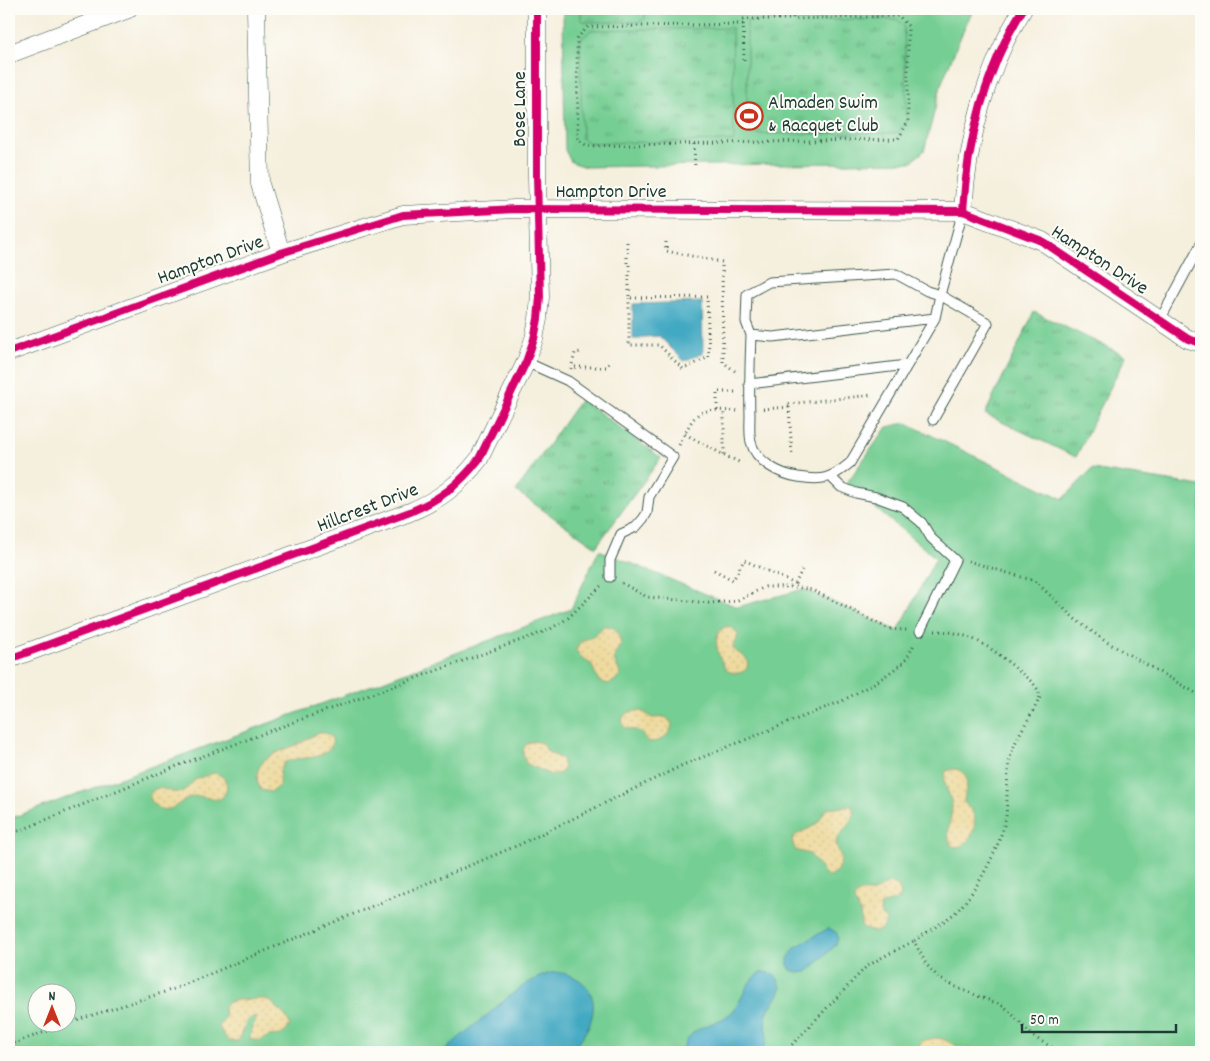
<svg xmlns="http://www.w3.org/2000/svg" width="1210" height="1061" font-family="Dekko,sans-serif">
	<defs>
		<pattern id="sand-dots" width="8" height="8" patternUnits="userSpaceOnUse" patternTransform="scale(1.25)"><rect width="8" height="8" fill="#eeda9e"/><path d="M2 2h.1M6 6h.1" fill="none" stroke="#ccbc89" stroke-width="1.8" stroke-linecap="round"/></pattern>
		<pattern id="park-tufts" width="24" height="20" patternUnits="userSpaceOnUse" patternTransform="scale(1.25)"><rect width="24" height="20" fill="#75ce93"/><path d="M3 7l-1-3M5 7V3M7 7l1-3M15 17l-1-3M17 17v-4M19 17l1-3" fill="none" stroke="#5fa879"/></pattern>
	</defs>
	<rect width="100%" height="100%" fill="#fdfcf7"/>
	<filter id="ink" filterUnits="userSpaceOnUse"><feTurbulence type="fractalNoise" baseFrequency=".02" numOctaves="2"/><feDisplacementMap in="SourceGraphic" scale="10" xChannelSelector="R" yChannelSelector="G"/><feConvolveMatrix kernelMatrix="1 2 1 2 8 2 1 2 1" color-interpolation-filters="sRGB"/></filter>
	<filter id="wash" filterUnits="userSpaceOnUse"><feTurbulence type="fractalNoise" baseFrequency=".0096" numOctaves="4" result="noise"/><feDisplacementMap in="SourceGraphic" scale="20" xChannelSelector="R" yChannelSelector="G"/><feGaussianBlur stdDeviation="1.12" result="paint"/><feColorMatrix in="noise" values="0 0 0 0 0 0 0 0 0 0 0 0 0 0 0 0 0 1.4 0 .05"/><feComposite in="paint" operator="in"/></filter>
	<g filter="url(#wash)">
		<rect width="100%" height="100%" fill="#f5efdd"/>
		<!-- grass -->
		<path fill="#75ce93" stroke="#4a8664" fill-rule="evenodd" d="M563 9H974L966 24 942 82 924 151 911 162 586 167 571 162 565 150Z
			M906 423 1063 499 1092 469 1201 486V1052H9V819L378 683 571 609 599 550 737 607 804 589 898 631 936 558 846 484 887 427ZM38 994H68V1024H38Z"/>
		<!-- sand -->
		<path fill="url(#sand-dots)" stroke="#868c69" d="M604 626C616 624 619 634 621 644 619 648 616 652 615 655 612 662 620 668 620 675L613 682 608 684 599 681 591 664 581 658 576 650 580 642 595 635Z
			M727 626 733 628 738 634 737 639 733 646V649C741 656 750 656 747 668 742 675 733 674 726 670 719 657 708 634 727 626Z
			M633 711H642L652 718 666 717 672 724C671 734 659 745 648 741 644 740 644 735 640 732 636 729 630 730 625 728L622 723C622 715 627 713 633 711Z
			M319 732C330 732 337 740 329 749 317 762 298 755 284 763L280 771 279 786 271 792 261 790C258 785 257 781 257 775 260 753 286 751 302 742 308 739 313 735 319 732Z
			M534 741 541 743 548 752 562 759 564 768 561 773 551 775 527 764C521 754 521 744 534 741Z
			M955 769C974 773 964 791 964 802 967 806 972 810 974 815 978 828 967 852 952 846 944 835 952 819 952 806 951 793 941 784 946 771Z
			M214 773C228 775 231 791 220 799 211 801 205 796 197 796 178 796 172 823 150 801V793C160 782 168 794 179 792 187 791 190 784 195 780 201 777 208 775 214 773Z
			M850 805C862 817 842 829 837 839 834 847 840 851 841 858 841 865 836 875 829 877L825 874 810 854 795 850 792 840C797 831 807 831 815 825 822 821 821 811 830 808 837 806 843 809 850 805Z
			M890 883 898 885 901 895 897 900 881 905 880 913 886 921 884 927C876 934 867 932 861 925L860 911 854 901 855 896C865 887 867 895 875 891 881 889 884 884 890 883Z
			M254 999H265L271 1002 286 1017 290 1024 288 1029 282 1035 269 1036 259 1041 250 1039 251 1029 256 1020V1017L254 1016 246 1022 238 1041H228L219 1027C220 1023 224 1020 225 1016 225 1013 224 1011 224 1008 227 997 245 1001 254 999Z
			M935 1038C946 1038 949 1044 958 1046 965 1048 968 1047 974 1052H920L919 1047 921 1041Z"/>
		<!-- park -->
		<path fill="url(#park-tufts)" stroke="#4a8664" d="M581 9H645V18L640 22H587L581 20Z
			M897 19 904 27 907 122 897 133 747 134V21Z
			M732 28 734 141 589 143 582 139 580 40 591 30Z
			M1034 312 1126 356 1076 457 985 414Z
			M581 399 661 458 596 547 516 491Z"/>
		<!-- water -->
		<path fill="#42a9c2" stroke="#30737b" d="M702 302 703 353 684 361 659 336 643 337 641 339H633V304Z
			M829 928 837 933 838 939 835 946 807 972 798 973 791 970 788 965V958L796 947Z
			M556 972C607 979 600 1025 569 1052H444C456 1039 471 1028 485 1017 506 999 528 977 556 972Z
			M762 972C773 972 779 977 781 988 779 999 769 1005 766 1016 763 1030 773 1041 759 1052H683C685 1025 716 1027 732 1012 744 1000 745 979 762 972Z"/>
	</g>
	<g filter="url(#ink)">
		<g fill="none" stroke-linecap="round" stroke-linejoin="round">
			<!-- service casing -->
			<g stroke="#3f584d" stroke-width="11">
				<path id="service" d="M1160 320 1201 244
					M751 335C750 362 749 388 750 415 750 423 749 434 751 442 756 462 779 474 798 477 822 481 831 479 850 463L935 318 940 295 927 291 896 274 769 282 747 294 746 322 751 335 773 337 935 318
					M526 362 568 381 673 457 649 497 647 513 643 519 636 527 621 534 610 560V577
					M749 384 907 365
					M933 420 988 323 940 295 963 211
					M830 476 841 487 856 493 876 497 903 507 922 523 931 538 955 560 920 631"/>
			</g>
			<!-- minor casing -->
			<g stroke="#3f584d" stroke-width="19">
				<path id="minor" d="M256 9 260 184 281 253
					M9 54 128 9
					M963 211C967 141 986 68 1023 9
					M9 352 281 253 403 215 515 209 963 211 1042 241 1188 339 1201 343
					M9 659 410 512C439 500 459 485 479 459L526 362 534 339 538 319 540 297 537 176V9"/>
			</g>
			<!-- path -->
			<path stroke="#3f584d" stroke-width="3" stroke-dasharray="1 4" stroke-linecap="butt" d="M743 9 744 62
				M743 19H793
				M743 24 588 27 577 38 578 139 587 146 898 139 908 122V26L899 16 793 19V9
				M694 144 695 169
				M627 242V265H629V298L707 297 709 357 683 369 659 345H629V298
				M666 242V251L722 262 723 362 735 371
				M575 367H607L610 361
				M571 369 575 353 581 352
				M789 407 792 456
				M763 409 789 407 788 404 872 395
				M717 410V392H737
				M685 434 724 455V410
				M679 445C697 409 696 409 737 411
				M724 455 739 462 740 465
				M968 561 1035 581 1075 619 1105 641 1201 696
				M714 570 733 580 744 560 795 584
				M622 583 647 597 709 603 736 601 765 587H794L812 590 889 629 907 630
				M795 584 802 570
				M935 631C971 631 995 650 1021 673 1028 679 1039 686 1040 697 1031 718 1015 736 1010 759 1006 777 1008 797 1006 816 1002 843 977 891 958 910 945 922 928 931 914 941L926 964 939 978 960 989 1004 1006 1034 1037 1060 1052
				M9 835 177 766 294 722 549 630 568 618 601 586
				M68 1023 174 989 521 844 683 765 842 701 878 681 903 663 907 658 915 643
				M9 1045 67 1024
				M785 1052 865 968 879 959 914 941"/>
			<!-- service -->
			<use href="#service" stroke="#fff" stroke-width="9"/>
			<!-- minor -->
			<use href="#minor" stroke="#fff" stroke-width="18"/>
			<!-- cycleway casing -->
			<g stroke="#fdfcf7" stroke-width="11">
				<path id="cycleway" d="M963 211C967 141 986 68 1023 9
					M9 352 281 253 403 215 515 209 963 211 1042 241 1188 339 1201 343
					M9 659 410 512C439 500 459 485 479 459L526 362 534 339 538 319 540 297 537 176V9"/>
			</g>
			<!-- cycleway -->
			<use href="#cycleway" stroke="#d6006c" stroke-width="8"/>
		</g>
	</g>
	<!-- icons -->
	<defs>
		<g id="stadium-ring" transform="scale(1.4375)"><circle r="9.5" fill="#fdfcf7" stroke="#c8321e" stroke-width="1.5"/><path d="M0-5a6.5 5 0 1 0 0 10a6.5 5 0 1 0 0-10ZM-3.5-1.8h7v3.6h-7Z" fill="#c8321e"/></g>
	</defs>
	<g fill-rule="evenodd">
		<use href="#stadium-ring" x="749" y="116"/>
	</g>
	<g text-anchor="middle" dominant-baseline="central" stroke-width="4" stroke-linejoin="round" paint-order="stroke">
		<!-- poi labels -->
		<g font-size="20" fill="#1f3d34" stroke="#fdfcf7" text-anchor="start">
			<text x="768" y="104">Almaden Swim<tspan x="768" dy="23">&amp; Racquet Club</tspan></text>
		</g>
		<!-- street labels -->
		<g font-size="20" fill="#1f3d34" stroke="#fdfcf7">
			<text transform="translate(521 109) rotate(-90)">Bose Lane</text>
			<text x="611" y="193">Hampton Drive</text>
			<text transform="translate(211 261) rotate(-20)">Hampton Drive</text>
			<text transform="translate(1099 261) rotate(33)">Hampton Drive</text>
			<text transform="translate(368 509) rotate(-21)">Hillcrest Drive</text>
		</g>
	</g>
	<!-- margin -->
	<rect width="1210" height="1061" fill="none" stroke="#fdfcf7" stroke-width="30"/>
	<!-- north arrow -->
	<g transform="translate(52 1008)"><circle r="24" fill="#fdfcf7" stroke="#a4b0a9"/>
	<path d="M0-4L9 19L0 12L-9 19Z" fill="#c8321e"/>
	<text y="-8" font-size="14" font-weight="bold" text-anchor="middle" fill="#1f3d34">N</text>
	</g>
	<!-- scale -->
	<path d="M1022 1024v8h154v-8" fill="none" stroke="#1f3d34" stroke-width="2.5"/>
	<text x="1030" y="1024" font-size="15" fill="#1f3d34" stroke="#fdfcf7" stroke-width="4" paint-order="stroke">50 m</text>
</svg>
